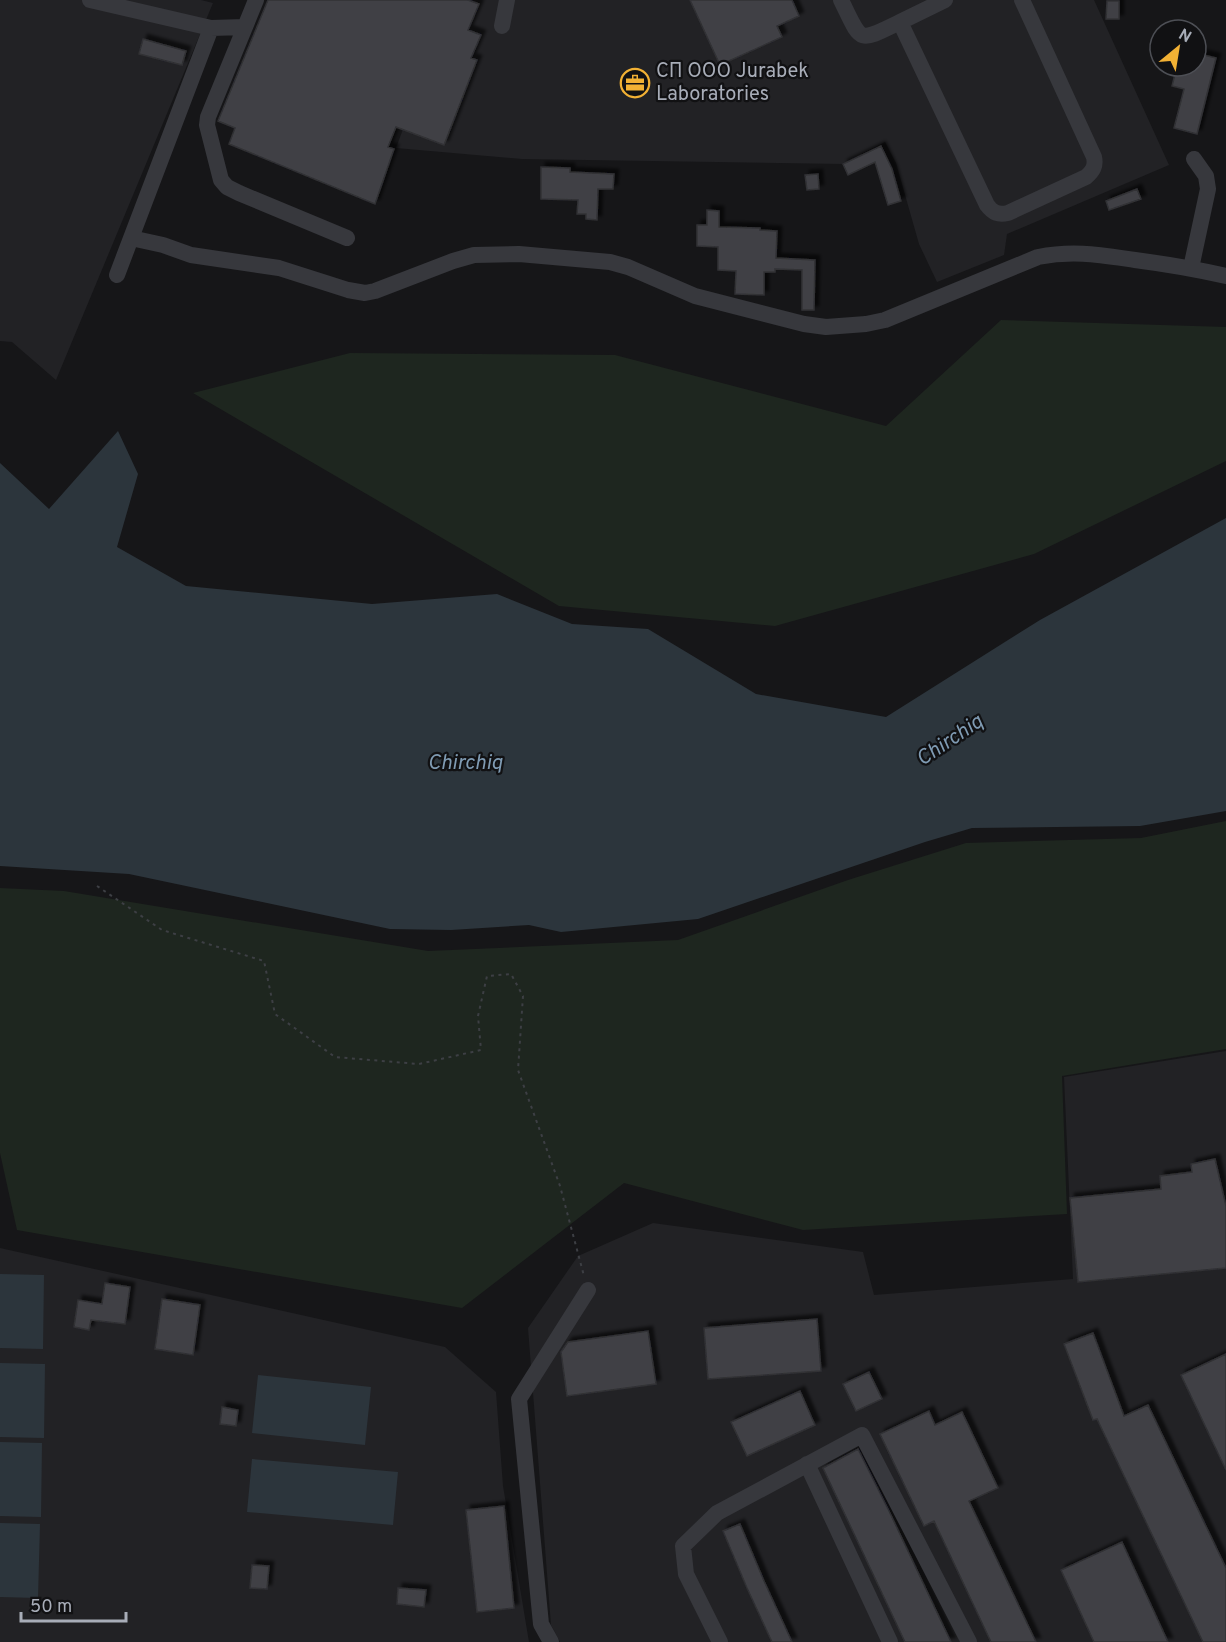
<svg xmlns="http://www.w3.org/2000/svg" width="1226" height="1642" font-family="Overpass,sans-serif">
	<defs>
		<filter id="shadow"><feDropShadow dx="4.5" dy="-4.5" stdDeviation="1.5" flood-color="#0009"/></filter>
	</defs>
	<rect width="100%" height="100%" fill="#161618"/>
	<!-- built -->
	<path fill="#222225" d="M0 0H201L213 3 56 380 12 342 0 341Z
		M447 0H1094L1169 165 1007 234 1004 255 937 282 919 244 896 163 885 142 843 164 522 159 396 148 435 43Z
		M1226 1051V1642H560L551 1625 528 1328 578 1256 653 1223 863 1252 874 1295 1073 1279 1064 1077Z
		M0 1248 445 1347 496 1392 503 1486 529 1642H0Z"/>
	<!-- green -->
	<path fill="#1e261f" d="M1001 320 1226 327V461L1034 554 775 626 559 606 193 393 350 353 615 355 886 426Z
		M1226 821V1049L1062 1076 1067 1214 803 1230 624 1183 462 1308 17 1230 0 1153V888L64 891 428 951 678 940 848 880 966 843 1141 838Z"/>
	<!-- water -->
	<path fill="#2c353c" d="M118 431 138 474 117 547 186 586 372 604 497 594 572 624 648 629 756 694 886 717 1040 620 1226 518V811L1140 826 972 828 925 842 698 919 561 932 529 925 451 930 390 929 129 874 0 866V463L49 509Z
		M0 1274 44 1275 43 1349 0 1348Z
		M0 1363 45 1364 44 1438 0 1437Z
		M258 1375 371 1387 365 1445 252 1433Z
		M0 1442 42 1443 41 1517 0 1516Z
		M252 1459 398 1472 393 1525 247 1512Z
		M0 1523 40 1524 38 1598 0 1597Z"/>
	<!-- building -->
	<path fill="#404145" stroke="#303034" stroke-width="1.5" filter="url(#shadow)" d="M268 0H468L479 4 468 30 481 35 471 58 477 60 444 145 396 127 388 147 394 149 375 204 229 144 235 128 218 121Z
		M690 0H792L799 16 777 26 782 37 720 65Z
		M1107 1H1119V19H1106Z
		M143 39 186 51 182 65 139 54Z
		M1196 53 1216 58 1197 134 1174 128 1184 89 1172 86 1177 66H1196Z
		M881 146 892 169 901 201 888 205 875 162 848 175 843 164Z
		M541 167 570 168V172L614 174 613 189H598L597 220 586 219V214H577L578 200 541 199Z
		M818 174 819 189 807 190 805 175Z
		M1137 189 1141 199 1109 210 1106 201Z
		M707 210 719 211V227L760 228V230L777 231 776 258 815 260 814 310H802V270L775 269V272H764V295L735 294 736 271 718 270V247L697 246V225H707Z
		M1215 1159 1226 1206V1268L1078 1282 1070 1198 1161 1189 1160 1176 1192 1172 1191 1164Z
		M105 1283 130 1287 125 1324 91 1320 89 1330 74 1327 78 1300 102 1304Z
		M162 1299 200 1305 193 1355 155 1349Z
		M817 1319 821 1371 708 1379 704 1328Z
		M648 1331 656 1384 567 1396 561 1352 568 1342Z
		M1093 1333 1124 1416 1148 1405 1226 1568V1642H1203L1097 1419 1093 1420 1064 1344Z
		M1226 1354V1470L1181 1375Z
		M869 1372 882 1399 856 1411 843 1384Z
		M800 1391 815 1425 747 1456 731 1422Z
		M222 1407 238 1410 236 1426 220 1424Z
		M929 1411 935 1425 962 1412 998 1488 969 1501 1036 1642H991L934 1521 924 1526 880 1434Z
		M858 1449 889 1511 951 1642H905L823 1468Z
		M504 1506 514 1608 477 1612 466 1510Z
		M740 1524 764 1581 792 1642H772L747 1588 723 1531Z
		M1122 1542 1168 1642H1094L1061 1570Z
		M252 1565 269 1566 267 1589 250 1588Z
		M398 1588 426 1590 424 1607 397 1604Z"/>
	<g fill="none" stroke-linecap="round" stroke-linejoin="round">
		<!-- path -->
		<path stroke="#3d3f44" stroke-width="2" stroke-dasharray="3 4.5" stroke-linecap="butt" d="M97 886 162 930 264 961 275 1014 335 1057 419 1064 481 1050 478 1016 487 976 511 974 523 996 518 1070 560 1186 584 1276"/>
		<!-- minor -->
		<path stroke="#37383d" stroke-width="16" d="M90 0 211 28
			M841 0C862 43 857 43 900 22
			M945 0 900 22 987 205C993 213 998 215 1008 213L1086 177C1093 171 1096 166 1094 157L1022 0
			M502 26 507 0
			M245 27 208 117 207 125 221 180 227 187 239 193 347 238
			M131 238 211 28 245 27 256 0
			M1191 268 1208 189 1206 176 1194 159
			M117 275 131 238 163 245 191 255 279 268 348 290 365 293 375 291 453 261 474 255 519 254 610 262 628 267 695 296 804 324 826 327 866 324 885 320 1038 257C1074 250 1100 255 1135 260 1166 264 1196 269 1226 276
			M807 1464 890 1642
			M551 1642 541 1624 519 1399 588 1290
			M720 1642 686 1574 683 1546 717 1513 862 1435 969 1642"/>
	</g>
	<!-- icons -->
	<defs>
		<g id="office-ring" transform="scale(1.5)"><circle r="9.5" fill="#111113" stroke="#f2b134" stroke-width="1.5"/><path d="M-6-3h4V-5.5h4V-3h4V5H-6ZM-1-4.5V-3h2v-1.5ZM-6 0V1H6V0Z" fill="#f2b134"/></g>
	</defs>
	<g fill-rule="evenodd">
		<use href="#office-ring" x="635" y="83"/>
	</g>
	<g text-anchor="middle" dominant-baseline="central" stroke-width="4.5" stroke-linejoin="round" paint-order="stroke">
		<!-- poi labels -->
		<g font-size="20" fill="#a8adb8" stroke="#111113" text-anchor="start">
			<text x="656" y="72">СП ООО Jurabek<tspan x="656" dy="23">Laboratories</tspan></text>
		</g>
		<!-- water labels -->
		<g font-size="21" font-style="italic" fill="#7f9bb3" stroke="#111113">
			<text transform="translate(950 741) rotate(-34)">Chirchiq</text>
			<text x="465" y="763">Chirchiq</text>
		</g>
	</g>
	<!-- north arrow -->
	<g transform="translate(1178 48) rotate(30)"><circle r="28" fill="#111113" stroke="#4d4f55" stroke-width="1.5"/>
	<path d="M0-4.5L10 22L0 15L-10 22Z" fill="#f2b134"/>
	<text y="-9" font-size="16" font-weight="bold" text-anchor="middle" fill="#a8adb8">N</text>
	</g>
	<!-- scale -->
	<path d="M21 1612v9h105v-9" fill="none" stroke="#a8adb8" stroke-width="3"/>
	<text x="30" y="1612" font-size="18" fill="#a8adb8" stroke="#111113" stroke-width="4.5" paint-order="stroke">50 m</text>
</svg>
